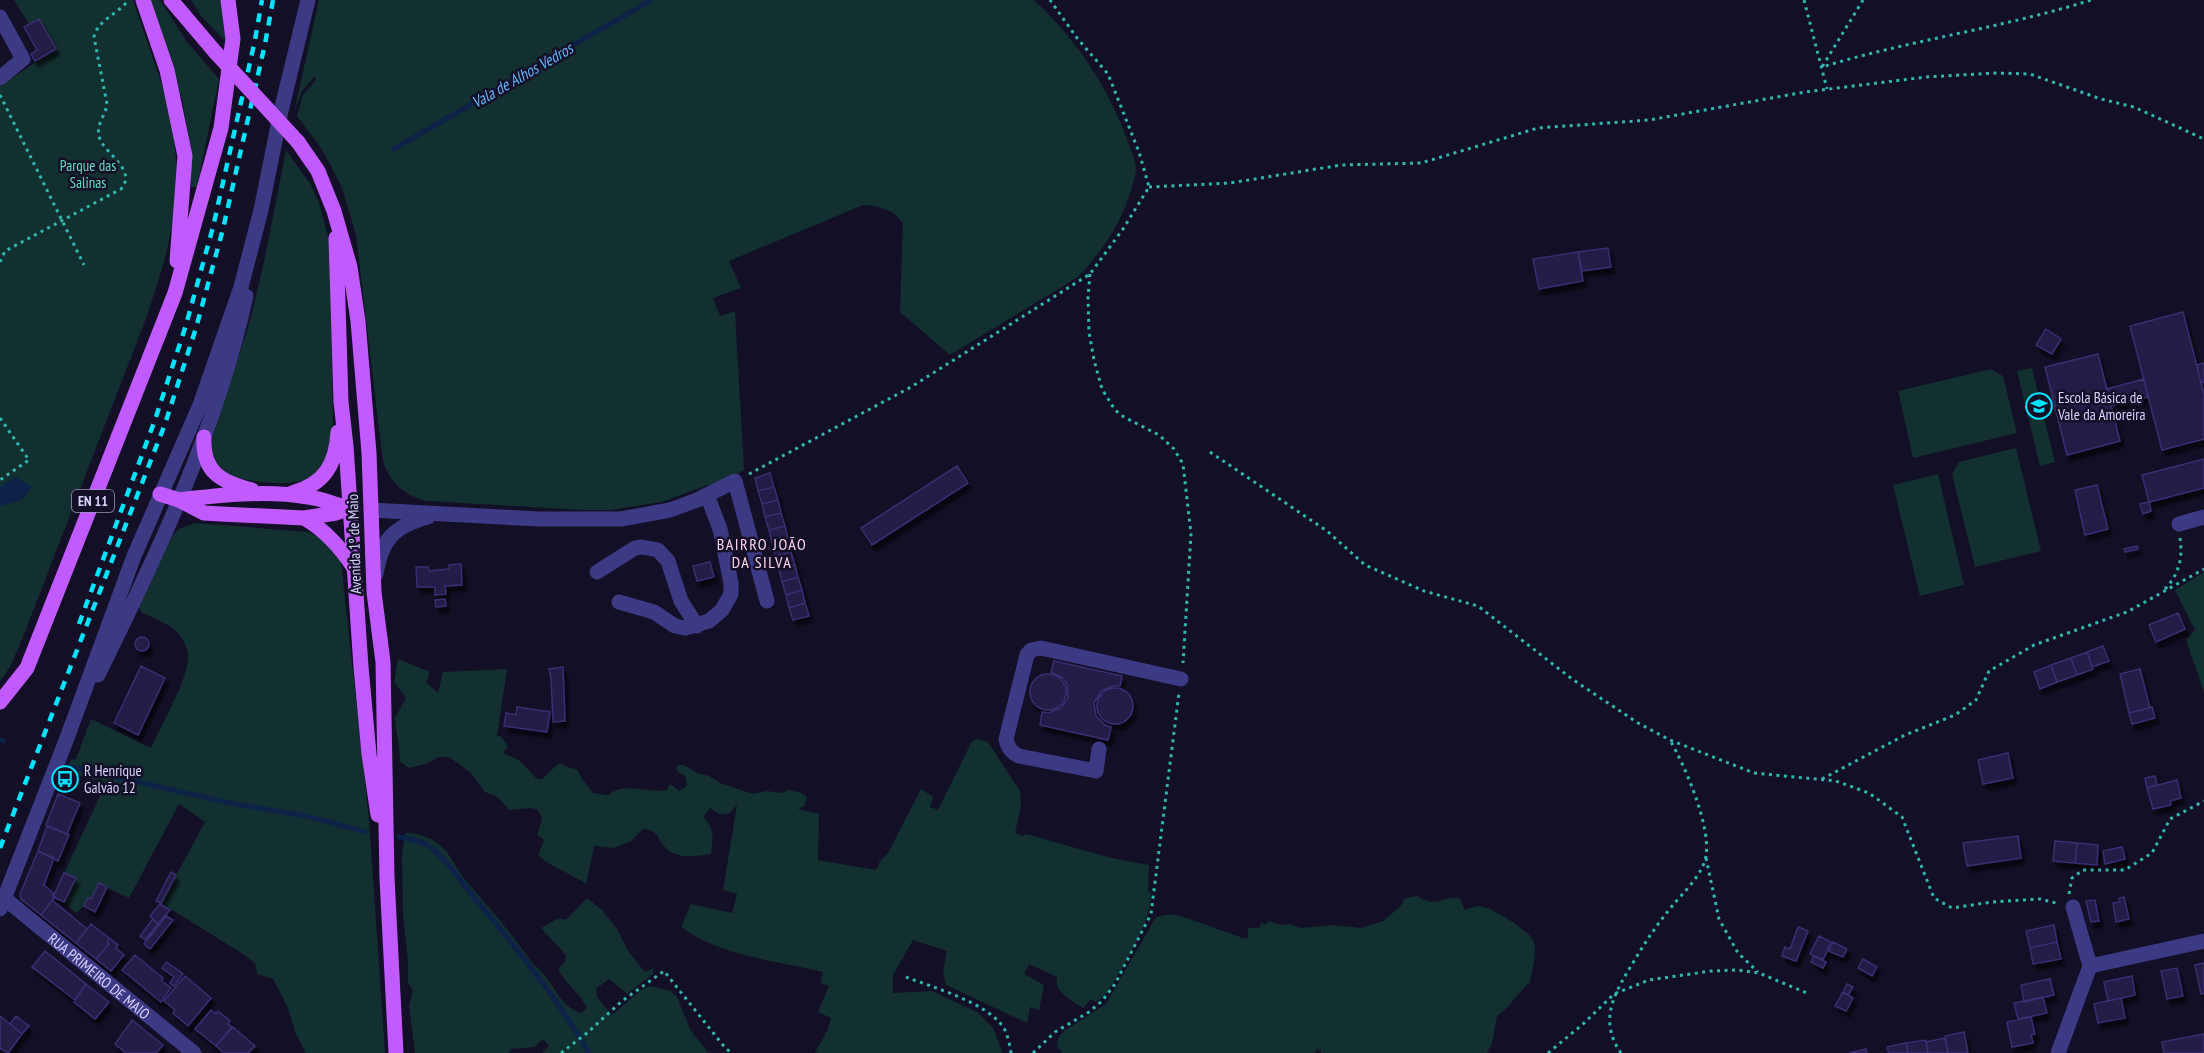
<svg xmlns="http://www.w3.org/2000/svg" width="2204" height="1053" font-family="'PT Sans Narrow',sans-serif">
	<defs>
		<filter id="shadow"><feDropShadow dx="3.5" dy="6" stdDeviation="1.5" flood-color="#0009"/></filter>
	</defs>
	<rect width="100%" height="100%" fill="#130f26"/>
	<!-- green -->
	<path fill="#12302f" d="M14 0H133L165 94 173 130 177 168 174 215 165 259 147 316 23 637 10 667 0 681V86L55 49 39 19 29 24Z
		M149 0H160L187 42 219 79 197 187H191V149L182 99Z
		M191 0H221L227 43 201 16Z
		M319 0H1034C1076 39 1107 85 1127 139 1130 148 1136 161 1136 170 1136 174 1134 179 1133 183 1124 220 1103 250 1078 277L950 355 900 312 903 223C893 209 879 206 863 205L729 261 741 288 713 298 720 316 735 311 744 470 711 488 708 485 662 502 610 510H583L426 501C404 495 391 483 383 462L356 235 342 188 331 166 321 148 297 116 303 95 316 80 315 76 302 91 294 112Z
		M286 150 311 185 319 203 329 240 333 416C333 429 334 444 329 457 324 468 312 478 301 481 284 486 237 482 223 471 214 464 211 453 211 442L250 321 264 262Z
		M2032 368 2055 462 2040 466 2017 371Z
		M1991 369 2003 376 2017 433 1913 458 1898 391Z
		M2016 448 2041 551 1975 567 1952 474 1959 462Z
		M1938 474 1964 585 1920 596 1893 485Z
		M195 523 308 532 324 540 341 562 369 819 385 1053H306L296 1034 288 1008 273 979 257 974 255 963 240 952 161 903 205 822 179 804 129 898 99 884 91 899 88 898 84 906 76 913 64 902 76 878 64 873 106 783 66 772 71 760 76 759 91 719 151 748C160 727 188 679 188 658 188 649 184 639 177 632 168 623 153 618 141 612L139 607 172 536 179 529Z
		M2204 572V692L2186 640 2195 630 2175 590Z
		M398 659 430 672 426 682 438 693 443 672 507 669 497 736H500L507 744V749L503 752 505 754 519 760 537 779H542L559 763 570 768 577 769 582 779 593 793 608 795C625 781 647 794 667 790L670 784 679 791 687 786 685 776 678 772 676 768 678 765H684L697 773 709 776 720 783 753 794 766 791 782 793 788 790 799 792 807 797 804 806 798 809 819 814 818 860 876 870 880 861 888 853 921 789 933 797 930 807 938 810 972 741 978 739 988 742 1020 791 1021 805 1015 833 1023 836 1026 834 1111 858 1149 865 1148 891 1151 893C1152 922 1122 968 1107 993L1096 1002 1091 999 1083 1008C1072 1000 1053 992 1057 977L1029 964 1024 974 1044 985 1039 1010 1030 1007 1027 1023 946 985 943 972 947 951 913 940 893 975V993L932 991 977 1012 993 1028 1003 1053H815C820 1042 829 1030 831 1018L818 1012 829 986 820 983 823 972C775 960 722 957 681 927L691 904 732 913 737 894 723 890 737 805 728 814H719L710 808 703 817C715 829 713 837 711 854 696 856 675 860 664 846 655 835 659 831 643 829L631 841 614 848 594 846 586 884C574 875 545 864 538 855L544 840 537 835 542 818 538 810 530 808 509 810 498 797 485 792 470 772 449 757H438L428 763 409 768 400 762C400 746 396 733 395 718L406 698 394 682Z
		M405 833C416 832 432 838 440 845 451 854 457 871 467 882 491 909 513 936 534 965 553 978 558 1007 581 1013L587 1008C580 993 566 984 558 969L565 962 566 955 541 928 559 918 566 920 587 898 603 911 617 929 628 951 645 972 654 968 653 974 627 994 609 979 596 989 597 997 612 1015 641 990 650 986 671 991 677 997 691 1031 709 1053H542L549 1046 543 1039 534 1047 511 1049 509 1053H415L409 1005 413 990 408 983V961L403 915 402 856Z
		M1417 896C1439 909 1439 896 1459 898L1465 910C1469 909 1474 906 1478 906 1488 904 1529 931 1533 940 1538 952 1532 970 1530 982 1518 992 1511 1006 1497 1016L1492 1043 1487 1053H1321V1051L1317 1049 1315 1053H1061L1062 1051 1057 1048 1058 1038 1064 1031 1106 1004 1156 917 1170 914 1181 916 1243 938H1248V928H1259L1261 923 1266 924 1269 921 1281 925 1290 924 1300 928 1335 925 1361 928 1383 921 1401 906 1404 899Z"/>
	<!-- water -->
	<path fill="#0c2248" d="M16 477 32 487 23 499 0 506V487Z"/>
	<g fill="none" stroke-linecap="round" stroke-linejoin="round">
		<!-- stream -->
		<path stroke="#0c2248" stroke-width="5" d="M394 149 651 0
			M0 740 3 741
			M68 766 230 803 306 816 366 832
			M399 837C409 839 421 840 430 847 446 859 459 879 472 895 514 945 556 996 589 1053"/>
	</g>
	<!-- building -->
	<path fill="#241b47" stroke="#3b2d73" stroke-width="1.5" filter="url(#shadow)" d="M39 19 56 49 35 61 31 54 37 50 24 27Z
		M1608 248 1611 267 1582 271 1578 252Z
		M1578 252 1583 281 1539 289 1533 259Z
		M2183 312 2204 394V439L2162 450 2130 326Z
		M2046 329 2061 339 2052 354 2036 345Z
		M2098 354 2120 441 2067 455 2045 367Z
		M2204 363V382L2201 383 2197 365Z
		M2144 379 2148 397 2111 406 2107 389Z
		M2204 459V488L2149 502 2142 475Z
		M957 466 968 483 872 545 861 528Z
		M770 473 774 487 758 491 755 478Z
		M2097 485 2108 529 2085 535 2075 490Z
		M774 487 778 500 762 504 758 491Z
		M778 500 781 513 765 517 762 504Z
		M2149 502 2151 511 2143 514 2140 504Z
		M781 513 785 526 769 530 765 517Z
		M785 526 788 539 772 543 769 530Z
		M788 539 791 552 775 556 772 543Z
		M2137 546 2138 549 2125 552 2124 549Z
		M791 552 795 565 779 569 775 556Z
		M710 562 714 577 697 581 693 566Z
		M461 564 462 585 445 586 446 594 435 595V587H417L416 567H428L429 571 449 569V565Z
		M795 565 798 577 782 582 779 569Z
		M798 577 802 590 786 595 782 582Z
		M802 590 805 603 789 608 786 595Z
		M445 599 446 606 436 607 435 600Z
		M805 603 809 616 793 620 789 608Z
		M2178 613 2185 629 2156 642 2149 625Z
		M135 644a7 7 0 1 1 14 0a7 7 0 1 1-14 0Z
		M2103 646 2109 661 2092 667 2087 652Z
		M2087 652 2093 669 2077 675 2071 658Z
		M2071 658 2077 675 2057 682 2051 665Z
		M1054 661 1122 676 1120 686H1113L1101 691 1094 703 1096 716 1105 725 1111 727 1108 740 1040 725 1042 712 1049 713 1061 708 1068 698 1067 684 1063 678 1051 672Z
		M2051 665 2057 682 2040 689 2034 672Z
		M141 666 165 678 138 735 114 723Z
		M563 667 565 721 553 722 551 678 549 669Z
		M2140 669 2150 708 2129 713 2120 674Z
		M1030 692a18 18 0 1 1 36 0a18 18 0 1 1-36 0Z
		M1097 706a18 18 0 1 1 36 0a18 18 0 1 1-36 0Z
		M517 707 550 712 547 732 504 726 506 713 516 715Z
		M2152 707 2155 718 2132 724 2129 713Z
		M2008 753 2013 778 1983 784 1978 760Z
		M2155 776 2157 785 2147 788 2145 778Z
		M2177 780 2181 798 2170 801 2171 805 2153 809 2147 788Z
		M58 794 80 803 67 834 46 825Z
		M47 826 69 835 58 861 38 851Z
		M2018 836 2021 858 1967 866 1963 843Z
		M2055 841 2077 843 2075 863 2053 861Z
		M2077 843 2098 845 2097 865 2075 863Z
		M2122 847 2125 859 2105 864 2103 851Z
		M38 851 54 858 44 885 53 893V897H55L41 915 21 899 20 894Z
		M171 872 176 875 161 903 156 901Z
		M64 873 76 878 64 902 53 897Z
		M99 883 107 887 95 912 84 906 88 898 91 899Z
		M2124 897 2129 919 2116 922 2113 903 2120 902 2119 898Z
		M52 900 87 929 76 943 41 915Z
		M2095 900 2099 921 2091 922 2086 901Z
		M160 904 170 910 158 924 150 916Z
		M166 916 173 920 150 949 144 944Z
		M153 919 158 924 145 940 140 936Z
		M91 924 109 938 107 942 109 944 96 959 76 943Z
		M2054 925 2057 942 2030 948 2026 931Z
		M1798 927 1808 931 1796 961 1782 956 1785 947 1790 949Z
		M1819 936 1831 942 1823 960 1810 954Z
		M109 938 118 945 116 948 124 955 111 971 96 959 109 944 107 942Z
		M1833 942 1847 949 1843 957 1829 951Z
		M2057 942 2061 959 2033 964 2030 948Z
		M45 951 86 984 75 1000 32 967Z
		M135 955 163 978 162 981 171 988 161 1002 122 970Z
		M1814 956 1826 962 1823 968 1811 962Z
		M1863 959 1877 967 1872 976 1858 968Z
		M167 962 183 974 174 986 170 983 174 977 162 968Z
		M2204 963V993L2201 994 2195 965Z
		M2177 968 2183 996 2167 999 2161 971Z
		M185 976 211 998 188 1026 173 1013 175 1010 164 1001Z
		M2132 976 2135 995 2108 1001 2104 982Z
		M2050 979 2054 995 2024 1002 2021 985Z
		M86 984 109 1002 95 1019 74 1002Z
		M1847 984 1853 987 1848 995 1843 992Z
		M1843 992 1853 998 1846 1011 1835 1006Z
		M2043 997 2047 1013 2018 1019 2014 1003Z
		M2121 998 2125 1018 2098 1023 2094 1004Z
		M211 1010 216 1014 218 1011 230 1021 228 1024 232 1027 216 1046 195 1029Z
		M0 1016 22 1034 8 1053 0 1048Z
		M16 1016 29 1026 22 1034 10 1024Z
		M2031 1017 2035 1034 2031 1035 2033 1043 2012 1047 2007 1022Z
		M132 1020 163 1045 156 1053H126L115 1044Z
		M233 1027 255 1046 248 1053H224L216 1046Z
		M1964 1032 1968 1053H1948L1945 1036Z
		M2204 1034V1053H2164L2162 1042Z
		M1945 1038 1948 1053H1928L1926 1042Z
		M1926 1040 1928 1053H1908L1906 1043Z
		M1906 1043 1908 1053H1889L1887 1047Z
		M1866 1049 1867 1053H1849Z"/>
	<g fill="none" stroke-linecap="round" stroke-linejoin="round">
		<!-- path -->
		<path stroke="#2fb8b0" stroke-width="3" stroke-dasharray="3 4.5" stroke-linecap="butt" d="M1804 0 1827 89
			M1863 0 1822 67C1910 40 2003 28 2091 0
			M0 95 84 265
			M1149 187 1230 183 1341 165 1421 163 1538 128 1649 120 1805 92 1926 77 1996 73 2030 74 2101 99 2134 107 2204 139
			M0 262 5 251 121 189C138 169 103 154 99 136 96 124 106 115 107 104L94 37C97 21 117 14 127 2
			M1090 274 1088 297 1089 332 1094 360 1102 389 1115 410 1124 417 1159 435 1174 449 1183 464 1191 534 1183 663
			M0 418 29 460 0 480
			M1210 452 1327 531 1365 565 1424 591 1478 606 1572 679 1638 723 1670 740 1754 773 1836 781 1869 793 1902 817 1934 898 1952 908 1992 902 2040 899 2060 904
			M749 474 911 387 1090 274 1123 229 1149 187 1139 152 1108 74 1077 38 1050 0
			M2165 589C2179 574 2183 558 2180 538
			M1822 779 1905 735 1955 715 1976 700 1989 671 2034 645 2127 612 2204 569
			M1706 858 1719 919 1738 953 1758 972
			M2069 894 2072 878 2083 870H2125L2152 853 2170 819 2204 801
			M906 977C934 988 990 1003 1005 1030 1008 1037 1010 1046 1011 1053
			M561 1053 587 1033 622 1001 664 971 726 1049 733 1053
			M1033 1053 1055 1032 1089 1012 1102 1001 1115 984 1151 914 1179 693
			M1548 1053 1582 1025 1614 994 1649 980 1711 971 1737 970 1759 973 1807 993
			M1621 1053C1597 1019 1616 991 1634 961 1646 941 1658 923 1673 905 1684 892 1703 874 1706 856 1711 826 1685 766 1670 740"/>
		<!-- minor -->
		<g stroke="#3d3a85" stroke-width="15">
			<path d="M0 17 23 59 0 78"/>
			<path d="M371 510 538 519H621L670 510 697 500 735 481 767 601"/>
			<path d="M2179 524 2204 517"/>
			<path d="M597 572 635 548 642 547 658 550 668 561 681 601 697 626"/>
			<path d="M376 574C381 540 394 526 428 517"/>
			<path d="M619 602 654 612 675 626 685 628 709 621 722 610 731 594V583L720 529 707 495"/>
			<path d="M98 675C158 553 217 429 246 296"/>
			<path d="M1099 749 1096 771 1019 756C1011 752 1008 748 1006 739L1027 655 1031 650 1041 648 1181 679"/>
			<path id="s1" d="M4 898 194 1053"/>
			<path d="M2073 907 2090 966"/>
			<path d="M0 909 67 738 134 556 200 405 241 287 261 210 281 111 308 0"/>
			<path d="M2058 1053 2090 966 2204 941"/>
		</g>
		<!-- major -->
		<path stroke="#c25bff" stroke-width="15" d="M143 0 167 70 185 156 177 261
			M171 0 216 53
			M298 142 318 171 334 211 350 267 358 321 369 453 374 592 383 662 387 878 396 1053
			M336 238 341 402 346 446 361 667 369 754 378 815
			M204 437C202 472 221 482 252 490
			M292 493C325 484 336 464 338 432
			M160 494 179 500 204 513 221 514 304 518 336 513 350 508
			M179 500C220 495 266 490 308 497 324 499 338 506 353 509
			M304 518C325 530 341 548 354 568
			M0 702 27 668 175 293 221 128 233 39 228 0"/>
		<!-- rail -->
		<path stroke="#00e5ff" stroke-width="4.5" stroke-dasharray="9 8" stroke-linecap="butt" d="M79 624 155 420 186 325 213 227 255 40 262 0
			M0 848 165 424 196 328 223 229 265 44 273 0"/>
		<!-- major-bridge -->
		<path stroke="#c25bff" stroke-width="15" d="M216 53 298 142"/>
	</g>
	<!-- icons -->
	<defs>
		<g id="school-ring" transform="scale(1.35)"><circle r="9.5" fill="#130f26" stroke="#00e5ff" stroke-width="1.5"/><path d="M0-5L7-2L0 1L-7-2ZM-4 1L0 2.5L4 1V4Q0 6-4 4Z" fill="#00e5ff"/></g>
		<g id="bus-ring" transform="scale(1.35)"><circle r="9.5" fill="#130f26" stroke="#00e5ff" stroke-width="1.5"/><path d="M-5-6H5V4H4V6H2V4H-2V6H-4V4H-5ZM-3.5-4V0h7V-4ZM-3.5 1.2v1.5H-2V1.2ZM2 1.2v1.5H3.5V1.2Z" fill="#00e5ff"/></g>
	</defs>
	<g fill-rule="evenodd">
		<use href="#school-ring" x="2039" y="406"/>
		<use href="#bus-ring" x="65" y="779"/>
	</g>
	<g text-anchor="middle" dominant-baseline="central" stroke-width="5" stroke-linejoin="round" paint-order="stroke">
		<!-- shield labels -->
		<rect fill="#130f26" stroke="#9e99be" stroke-width="1.5" x="72" y="490" width="42" height="22" rx="4.5"/>
		<g font-size="14" font-weight="bold" fill="#d9d4ff">
			<text x="93" y="501">EN 11</text>
		</g>
		<!-- park labels -->
		<g font-size="15" fill="#5fe0c0" stroke="#130f26">
			<text x="88" y="165">Parque das<tspan x="88" dy="17">Salinas</tspan></text>
		</g>
		<!-- poi labels -->
		<g font-size="15" fill="#d9d4ff" stroke="#130f26" text-anchor="start">
			<text x="2058" y="397">Escola Básica de<tspan x="2058" dy="17">Vale da Amoreira</tspan></text>
			<text x="84" y="770">R Henrique<tspan x="84" dy="17">Galvão 12</tspan></text>
		</g>
		<!-- street labels -->
		<g font-size="15" fill="#d9d4ff" stroke="#130f26">
			<text transform="translate(354 544) rotate(-92)">Avenida 1º de Maio</text>
			<text stroke="none"><textPath href="#s1" startOffset="123">RUA PRIMEIRO DE MAIO</textPath></text>
		</g>
		<!-- water labels -->
		<g font-size="16" font-style="italic" fill="#62b6ff" stroke="#130f26">
			<text transform="translate(522 75) rotate(-30)">Vala de Alhos Vedros</text>
		</g>
		<!-- neighbourhood labels -->
		<g font-size="16" letter-spacing="1.5" fill="#ffd6f0" stroke="#130f26">
			<text x="762" y="544">BAIRRO JOÃO<tspan x="762" dy="18">DA SILVA</tspan></text>
		</g>
	</g>
</svg>
